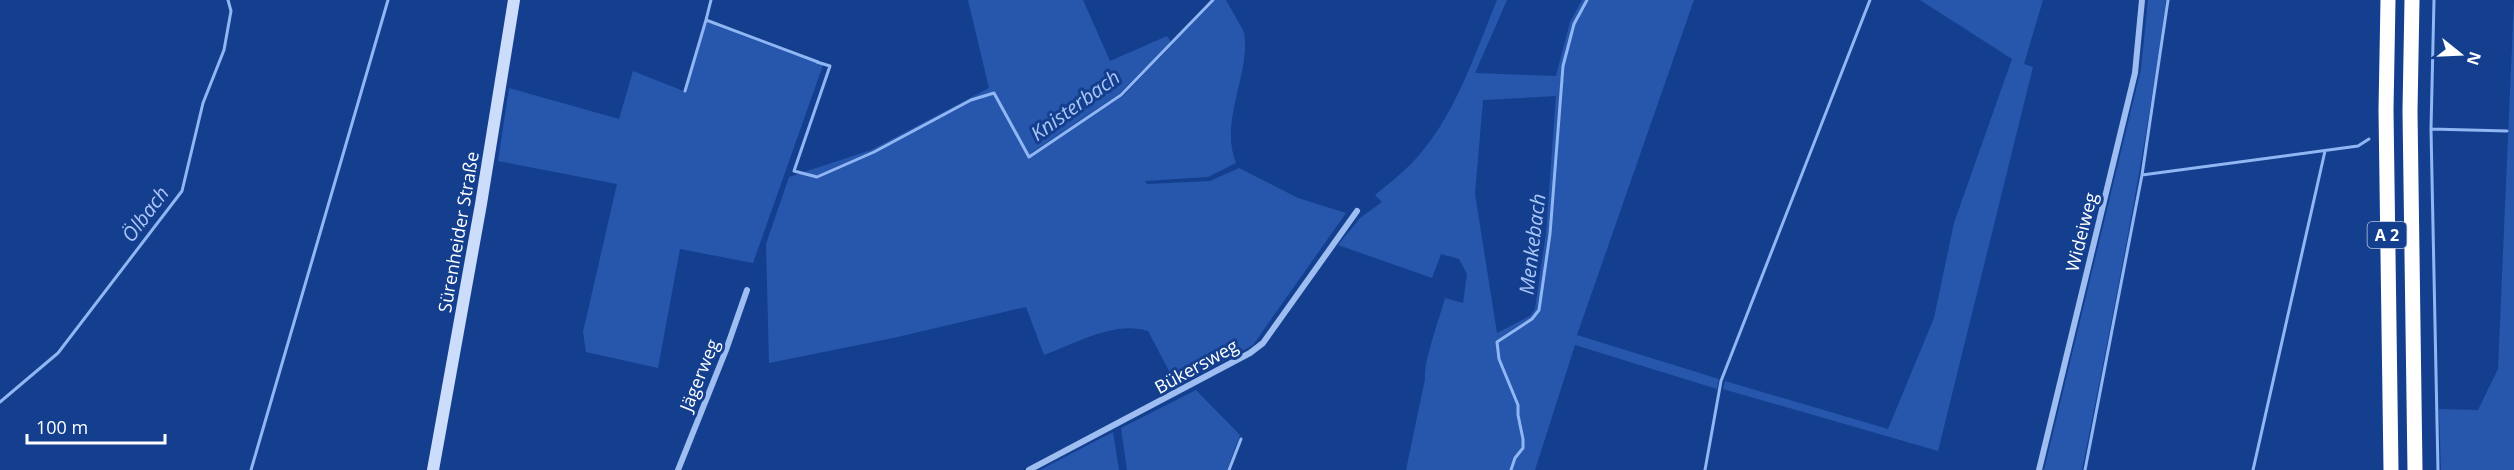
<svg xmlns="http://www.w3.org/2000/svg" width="2514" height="470" font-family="'Open Sans',sans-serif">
	<rect width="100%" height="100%" fill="#143f8e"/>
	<!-- green -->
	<path fill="#2657ad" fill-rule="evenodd" d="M968 0H1083L1110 61 1167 36 1171 42 1119 94 1031 153 1032 156 1123 96 1215 0H1226L1244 32 1245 40C1247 80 1220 124 1236 163L1208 177 1145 181 1147 184 1210 181 1239 168 1298 198 1346 213 1253 345 1177 386 1148 331C1115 320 1074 344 1044 355L1026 307 893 338 769 363 766 244 789 177 871 150 989 88Z
		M1497 0H1507L1475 73 1556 76 1570 22 1582 0H1694L1577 335 1719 379 1717 389 1575 345 1535 470H1406L1425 379C1423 363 1440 317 1445 298L1463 303 1467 274 1459 259 1441 254 1432 278 1338 245 1360 218 1382 202 1375 195C1387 185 1400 175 1411 164 1454 120 1474 56 1497 0ZM1556 96 1546 233 1535 309 1530 316 1497 333 1475 194 1483 100Z
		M1920 0H2043L2024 64 2033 67 1938 451 1723 389 1725 381 1888 429 1934 318 1954 223 2012 59Z
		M2148 0H2166C2145 158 2113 314 2082 470H2044L2141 69Z
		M2514 0V470H2441L2439 409 2478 410 2498 369Z
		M707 22 823 65 753 263 680 249 658 368 586 352 583 332 617 184 498 161 509 88 619 119 633 71 686 92Z
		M1196 390 1240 435 1227 470H1127L1121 428Z
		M1113 432 1119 470H1040Z"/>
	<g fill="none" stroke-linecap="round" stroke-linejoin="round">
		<!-- stream -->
		<path stroke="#90b6f4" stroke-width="3" d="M711 0 706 20 818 62
			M2434 0 2431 129 2438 470
			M817 62 830 66 794 171 817 177 874 152 971 100 994 93 1029 157 1121 95 1213 0
			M685 91 706 20
			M2431 129 2507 131
			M2142 175 2358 146 2369 139
			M0 402 58 353 182 191 203 103 224 50 231 11 228 0
			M251 470 388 0
			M1229 470 1241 439
			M1511 470 1515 458 1523 448V439L1518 415V405L1499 359 1497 342 1532 319 1539 310 1550 234 1563 66 1574 24 1587 0
			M1705 470 1721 381 1870 0
			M2085 470 2142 175 2168 0
			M2253 470 2325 151"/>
		<!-- street -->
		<path stroke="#9ebdf1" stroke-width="6" d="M678 470 726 350 747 290
			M1029 470 1250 353 1263 343 1357 211
			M2039 470 2135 73 2142 0"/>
		<!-- secondary -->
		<path stroke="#ccddfb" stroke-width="12" d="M433 470 481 204 514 0"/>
		<!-- highway -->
		<path stroke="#fff" stroke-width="15" d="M2388 0 2386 110 2391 470
			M2412 0 2410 111 2415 470"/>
	</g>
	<g text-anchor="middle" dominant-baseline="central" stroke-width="6" stroke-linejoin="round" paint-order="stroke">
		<!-- shield labels -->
		<rect fill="#143f8e" stroke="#b8c5dd" stroke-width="1.5" x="2367.5" y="222" width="39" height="26" rx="4.5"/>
		<g font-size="16" font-weight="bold" fill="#fff">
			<text x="2387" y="235">A 2</text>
		</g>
		<!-- street labels -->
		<g font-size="18" fill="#fff" stroke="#143f8e">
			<text transform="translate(458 232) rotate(-80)">Sürenheider Straße</text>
			<text transform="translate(2081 232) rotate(-76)">Wideiweg</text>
			<text transform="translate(1196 366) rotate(-29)">Bükersweg</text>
			<text transform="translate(699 375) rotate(-68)">Jägerweg</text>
		</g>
		<!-- water labels -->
		<g font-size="20" font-style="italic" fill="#aac7f8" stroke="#143f8e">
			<text transform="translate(1075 105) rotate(-36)">Knisterbach</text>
			<text transform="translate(145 214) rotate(-53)">Ölbach</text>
			<text transform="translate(1532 244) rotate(-83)">Menkebach</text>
		</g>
	</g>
	<!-- north arrow -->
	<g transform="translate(2460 54) rotate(108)" stroke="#143f8e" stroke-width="4.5" paint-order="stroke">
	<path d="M0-4.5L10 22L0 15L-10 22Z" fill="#ffffff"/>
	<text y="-9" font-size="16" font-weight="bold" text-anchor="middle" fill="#ffffff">N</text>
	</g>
	<!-- scale -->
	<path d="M27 434v9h138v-9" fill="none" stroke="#ffffff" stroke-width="3"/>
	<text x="36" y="434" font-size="18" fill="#ffffff" stroke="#143f8e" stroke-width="4.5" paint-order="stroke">100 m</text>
</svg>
